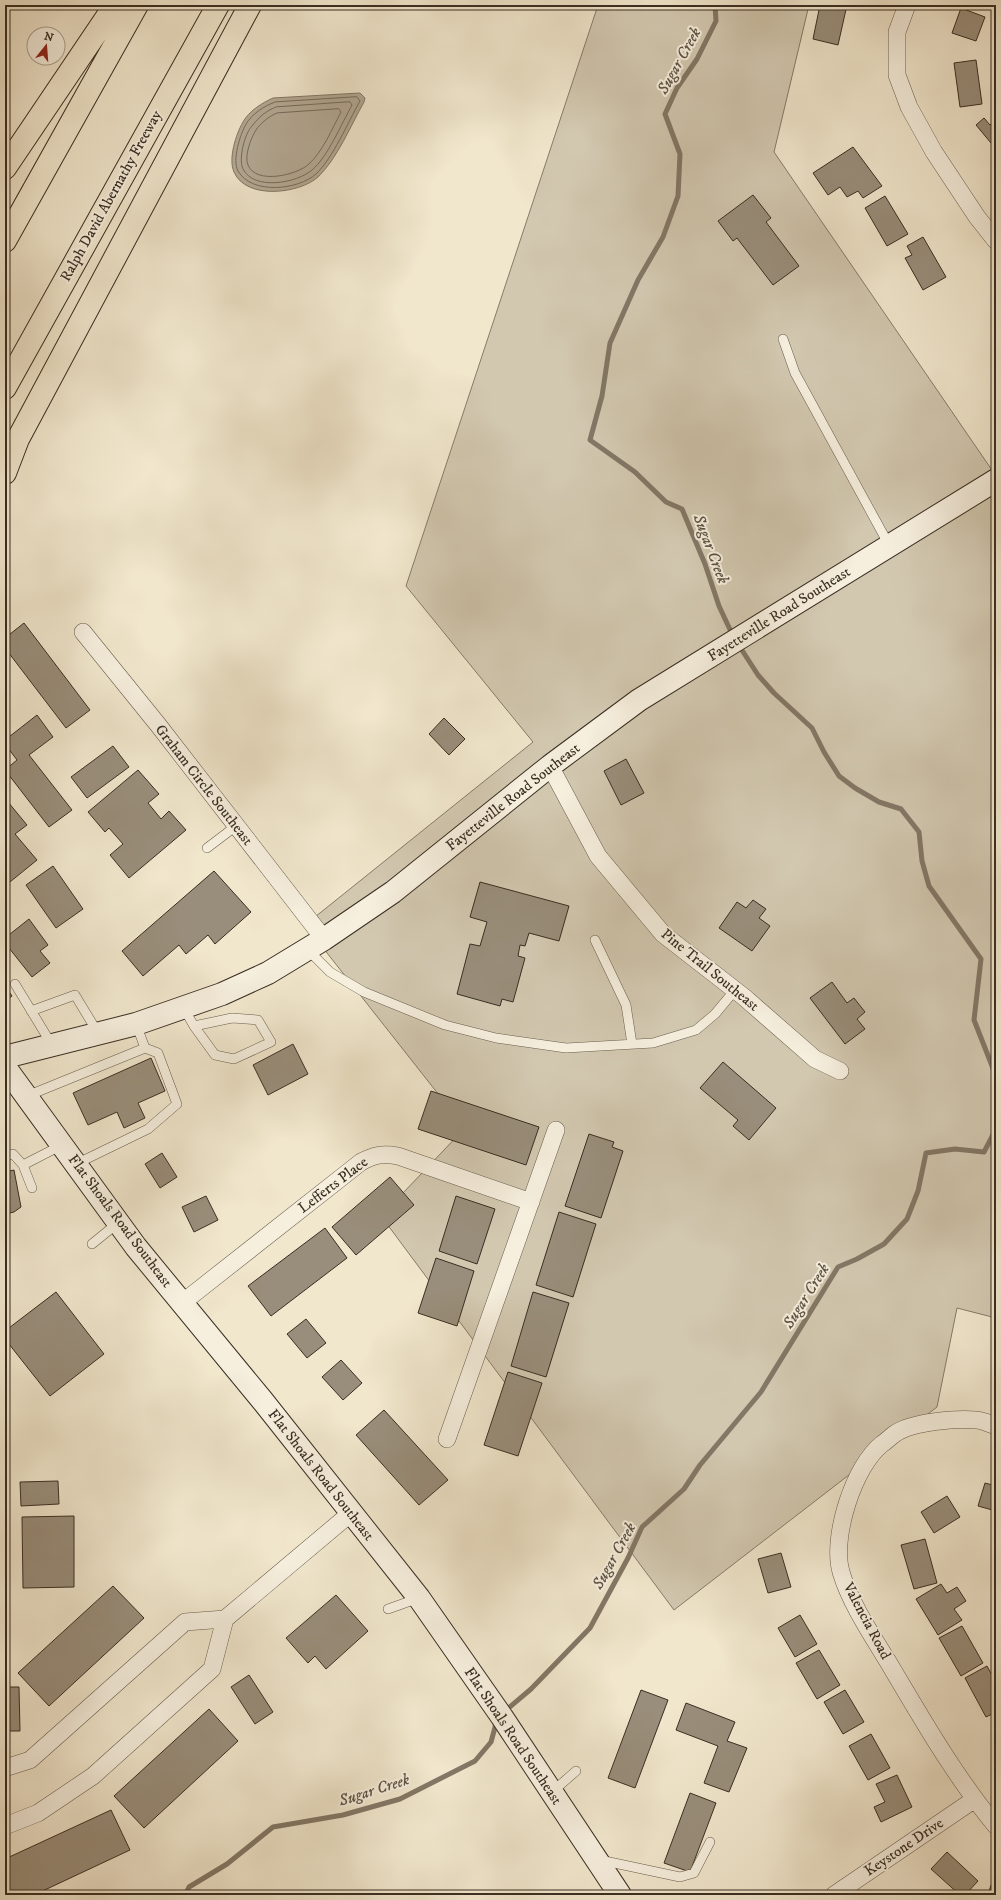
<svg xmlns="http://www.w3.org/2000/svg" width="1001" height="1900" font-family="'IM FELL DW Pica',serif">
	<rect width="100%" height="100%" fill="#f1e7cd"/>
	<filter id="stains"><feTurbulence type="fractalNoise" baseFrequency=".005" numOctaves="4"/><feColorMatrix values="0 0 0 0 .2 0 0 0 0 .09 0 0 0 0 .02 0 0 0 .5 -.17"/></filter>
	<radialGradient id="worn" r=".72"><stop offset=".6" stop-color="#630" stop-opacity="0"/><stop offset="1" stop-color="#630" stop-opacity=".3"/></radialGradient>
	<!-- green -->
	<path fill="#d2c8b0" stroke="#867b69" d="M598 5H809L774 152 996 476V1318L957 1308 937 1407 674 1610 381 1216 465 1128 305 925 533 742 406 586Z"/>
	<!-- water -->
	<path fill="#b3a893" stroke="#837766" d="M360 93 365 98 364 102C351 125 337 159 318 177 299 194 246 200 234 172 228 159 236 134 243 122 249 111 262 103 273 98Z"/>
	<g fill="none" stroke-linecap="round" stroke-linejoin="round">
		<!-- shore -->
		<path stroke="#766b5a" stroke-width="1" d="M357 97 360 101C348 122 333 158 316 174 298 190 252 195 238 171 232 160 240 135 246 124 252 114 264 106 275 102Z
			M350 102 352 105C342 123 327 158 312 170 297 183 254 191 243 169 238 159 245 133 252 126 259 117 266 111 276 107Z
			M339 109 341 112C332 129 323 151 309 164 297 175 256 185 248 165 244 156 251 138 256 130 261 123 269 116 277 113Z"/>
		<!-- stream -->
		<path stroke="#837766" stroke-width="5" d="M715 5 716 21 697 59 677 88 665 114 680 154 678 196 663 237 638 280 610 343 602 396 590 440 635 472 666 502 682 509 705 564 719 606 733 636
			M738 644 758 675 774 693 812 728 824 752 839 776 855 788 879 802 901 809 919 832 922 861 929 886 981 959 974 1020 996 1076
			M505 1711 531 1689 590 1628 628 1558 642 1527 684 1489 700 1465 761 1392 838 1267 857 1259 884 1244 907 1219 918 1191 926 1153 955 1149 984 1152 996 1129
			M185 1895 189 1887 227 1864 273 1827 343 1815 400 1799 475 1761 491 1742 497 1720"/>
	</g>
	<!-- building -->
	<path fill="#998e7b" stroke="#3a2e22" d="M820 5H847L838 45 813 39Z
		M961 8 985 17 976 41 952 33Z
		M976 60 982 104 960 107 954 63Z
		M984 118 990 125 996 120V149L976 125Z
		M853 147 882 186 863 198 858 191 847 197 840 187 828 195 813 173Z
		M753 195 771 218 766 222 799 266 773 285 737 238 733 241 718 221Z
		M885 196 908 234 887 246 865 208Z
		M923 237 946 277 923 290 905 258 912 255 907 246Z
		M24 623 90 710 66 728 5 648V638Z
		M37 715 53 737 29 755 72 810 49 827 5 770 17 760 5 744V740Z
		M444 718 465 739 449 755 429 734Z
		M113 746 129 767 87 798 71 777Z
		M626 759 644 793 621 805 604 771Z
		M138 770 159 794 148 803 161 819 169 811 186 830 129 878 110 855 123 844 109 828 105 832 88 812Z
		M8 802 27 825 15 834 37 860 5 886V804Z
		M53 866 83 909 56 928 26 885Z
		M214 871 251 912 215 944 208 935 186 954 179 945 143 976 122 951Z
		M480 882 569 906 559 941 529 933 525 946 520 945 518 956 525 958 513 1002 502 999 500 1006 457 994 470 944 480 946 487 922 470 917Z
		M753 900 766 909 759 918 770 926 752 951 719 928 737 902 746 908Z
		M29 919 48 945 40 951 50 963 32 977 5 943V938Z
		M832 982 847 1003 854 998 865 1012 857 1019 865 1029 845 1044 810 998Z
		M5 986 12 996 5 1001Z
		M293 1044 308 1074 268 1095 253 1065Z
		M151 1058 165 1091 138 1103 145 1118 124 1128 117 1112 88 1125 73 1093Z
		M723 1062 776 1108 749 1140 733 1126 738 1120 700 1088Z
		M431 1091 539 1127 526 1165 418 1129Z
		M589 1134 614 1142 612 1147 623 1151 601 1218 565 1206Z
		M162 1153 177 1177 160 1188 145 1164Z
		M14 1170 21 1207 14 1212 5 1214V1172Z
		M390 1177 414 1205 356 1255 332 1227Z
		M206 1196 218 1220 194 1232 182 1207Z
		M456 1196 495 1209 477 1264 439 1251Z
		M559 1212 596 1224 573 1297 536 1285Z
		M325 1228 347 1258 271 1316 248 1286Z
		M436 1258 474 1271 457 1326 418 1313Z
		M56 1292 104 1354 50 1396 5 1339V1331Z
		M533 1292 569 1303 546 1377 511 1366Z
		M306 1319 326 1343 307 1358 287 1334Z
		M341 1360 362 1383 343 1400 322 1377Z
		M508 1372 542 1383 518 1456 484 1445Z
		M384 1410 448 1480 419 1505 356 1435Z
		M58 1481 59 1504 21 1506 20 1482Z
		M985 1483 996 1486V1511L978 1506Z
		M947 1496 960 1517 934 1533 921 1512Z
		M74 1516V1587L23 1588 22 1517Z
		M925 1539 937 1583 914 1589 901 1545Z
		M781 1553 791 1587 768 1593 758 1559Z
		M941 1584 947 1593 957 1587 966 1601 954 1609 962 1620 938 1635 916 1599Z
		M113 1586 144 1618 49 1706 18 1673Z
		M336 1595 368 1631 326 1669 315 1656 308 1663 286 1638Z
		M800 1615 817 1644 795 1657 778 1628Z
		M962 1626 983 1663 961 1676 939 1638Z
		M819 1650 840 1685 817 1699 796 1663Z
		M987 1666 996 1683V1712L986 1717 965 1678Z
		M249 1675 273 1712 255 1724 231 1687Z
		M5 1687H19L20 1731H5Z
		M641 1690 668 1700 635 1788 608 1778Z
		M845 1690 864 1722 843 1734 824 1702Z
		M686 1703 735 1722 727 1741 747 1748 729 1792 704 1783 718 1746 676 1730Z
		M209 1709 238 1741 144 1828 114 1796Z
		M871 1734 890 1768 868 1780 849 1746Z
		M897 1775 912 1807 881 1822 874 1807 885 1802 876 1784Z
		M690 1793 716 1803 690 1872 664 1863Z
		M111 1810 130 1850 34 1895H8L5 1889V1859Z
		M947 1852 978 1881 965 1895H960L931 1869Z
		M991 1885 996 1886V1895H988Z"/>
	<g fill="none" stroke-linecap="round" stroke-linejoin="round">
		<!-- lane casing -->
		<g stroke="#685c4d" stroke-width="10">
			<path id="lane" d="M783 339 795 373 889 545
				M207 848 236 826
				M595 940 626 1005 632 1044
				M307 949 330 972 364 992 445 1025 496 1038 566 1048 653 1043 696 1030 715 1014 735 990
				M15 984 52 1045
				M183 1007 194 1026 215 1055 234 1059 271 1042 258 1020 232 1018 194 1026
				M31 1011 75 995 98 1033
				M27 1096 145 1048
				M5 1156 13 1154 23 1165 62 1145
				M76 1164 148 1129 177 1104 158 1053 145 1048 136 1024
				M23 1165 32 1188
				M92 1244 119 1222
				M388 1609 419 1598
				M552 1792 576 1771
				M600 1860 680 1877 694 1873 710 1842"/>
		</g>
		<!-- street casing -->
		<g stroke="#685c4d" stroke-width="18">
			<path id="street" d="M907 5 897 32V75L909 107 934 152 977 217 996 241
				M83 632 159 726 324 939
				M550 766 598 856 663 934 744 997 815 1059 840 1071
				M182 1303 361 1162C374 1155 383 1153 398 1156L531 1202
				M996 1426C990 1424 982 1420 976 1420 956 1418 913 1422 896 1433 891 1436 887 1441 882 1444 854 1466 831 1537 841 1572 850 1603 873 1637 890 1665 922 1719 956 1778 996 1826
				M447 1439 556 1130
				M5 1768 30 1760 185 1622 225 1619 351 1513
				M5 1826 38 1813 93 1776 212 1669 225 1619
				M834 1895 975 1799"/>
		</g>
		<!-- secondary casing -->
		<g stroke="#3a2e22" stroke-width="24">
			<path id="secondary" d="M5 1057 136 1024 222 994 268 973 324 939 393 892 550 766 639 700 996 480
				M5 1067 136 1247 262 1400 419 1598 502 1717 620 1895"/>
		</g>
		<!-- highway casing -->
		<g stroke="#3a2e22" stroke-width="24">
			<path id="highway" d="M5 168 115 5
				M5 241 137 5
				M5 388 218 5
				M5 473 18 439 250 5"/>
		</g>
		<!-- lane -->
		<use href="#lane" stroke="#f6efde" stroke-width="9"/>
		<!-- street -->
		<use href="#street" stroke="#f6efde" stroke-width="17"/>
		<!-- secondary -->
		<use href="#secondary" stroke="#f6efde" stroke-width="22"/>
		<!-- highway -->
		<use href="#highway" stroke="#f1e7cd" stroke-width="22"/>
	</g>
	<g text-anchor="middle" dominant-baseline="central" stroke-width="4" stroke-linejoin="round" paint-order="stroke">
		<!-- street labels -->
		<g font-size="15" fill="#3a2e22" stroke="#f6efde">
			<text transform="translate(111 196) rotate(-61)">Ralph David Abernathy Freeway</text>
			<text transform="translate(779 614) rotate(-32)">Fayetteville Road Southeast</text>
			<text transform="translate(204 785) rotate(52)">Graham Circle Southeast</text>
			<text transform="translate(513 797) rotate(-38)">Fayetteville Road Southeast</text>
			<text transform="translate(710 970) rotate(39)">Pine Trail Southeast</text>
			<text transform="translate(333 1185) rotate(-37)">Lefferts Place</text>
			<text transform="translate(120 1221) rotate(53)">Flat Shoals Road Southeast</text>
			<text transform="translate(321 1475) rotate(52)">Flat Shoals Road Southeast</text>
			<text transform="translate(867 1621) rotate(62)">Valencia Road</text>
			<text transform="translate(513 1736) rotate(56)">Flat Shoals Road Southeast</text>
			<text transform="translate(904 1847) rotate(-34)">Keystone Drive</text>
		</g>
		<!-- water labels -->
		<g font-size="16" font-style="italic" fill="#5e5344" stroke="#f6efde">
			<text transform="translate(679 61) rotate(-61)">Sugar Creek</text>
			<text transform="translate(711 549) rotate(69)">Sugar Creek</text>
			<text transform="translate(806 1296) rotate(-58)">Sugar Creek</text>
			<text transform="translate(614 1556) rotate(-61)">Sugar Creek</text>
			<text transform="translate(374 1790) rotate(-18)">Sugar Creek</text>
		</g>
	</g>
	<!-- margin -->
	<rect width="1001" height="1900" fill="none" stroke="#f1e7cd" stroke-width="20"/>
	<rect x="6" y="6" width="989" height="1888" fill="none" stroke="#3a2e22" stroke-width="2"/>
	<rect x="10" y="10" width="981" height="1880" fill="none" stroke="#3a2e22"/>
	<!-- north arrow -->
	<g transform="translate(46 46) rotate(17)"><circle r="19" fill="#f6efde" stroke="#aba293"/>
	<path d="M0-3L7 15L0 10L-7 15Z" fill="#8f2418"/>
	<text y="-6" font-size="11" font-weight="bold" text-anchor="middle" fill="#3a2e22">N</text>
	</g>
	<rect width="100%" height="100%" filter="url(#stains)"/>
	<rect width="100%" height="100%" fill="url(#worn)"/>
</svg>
